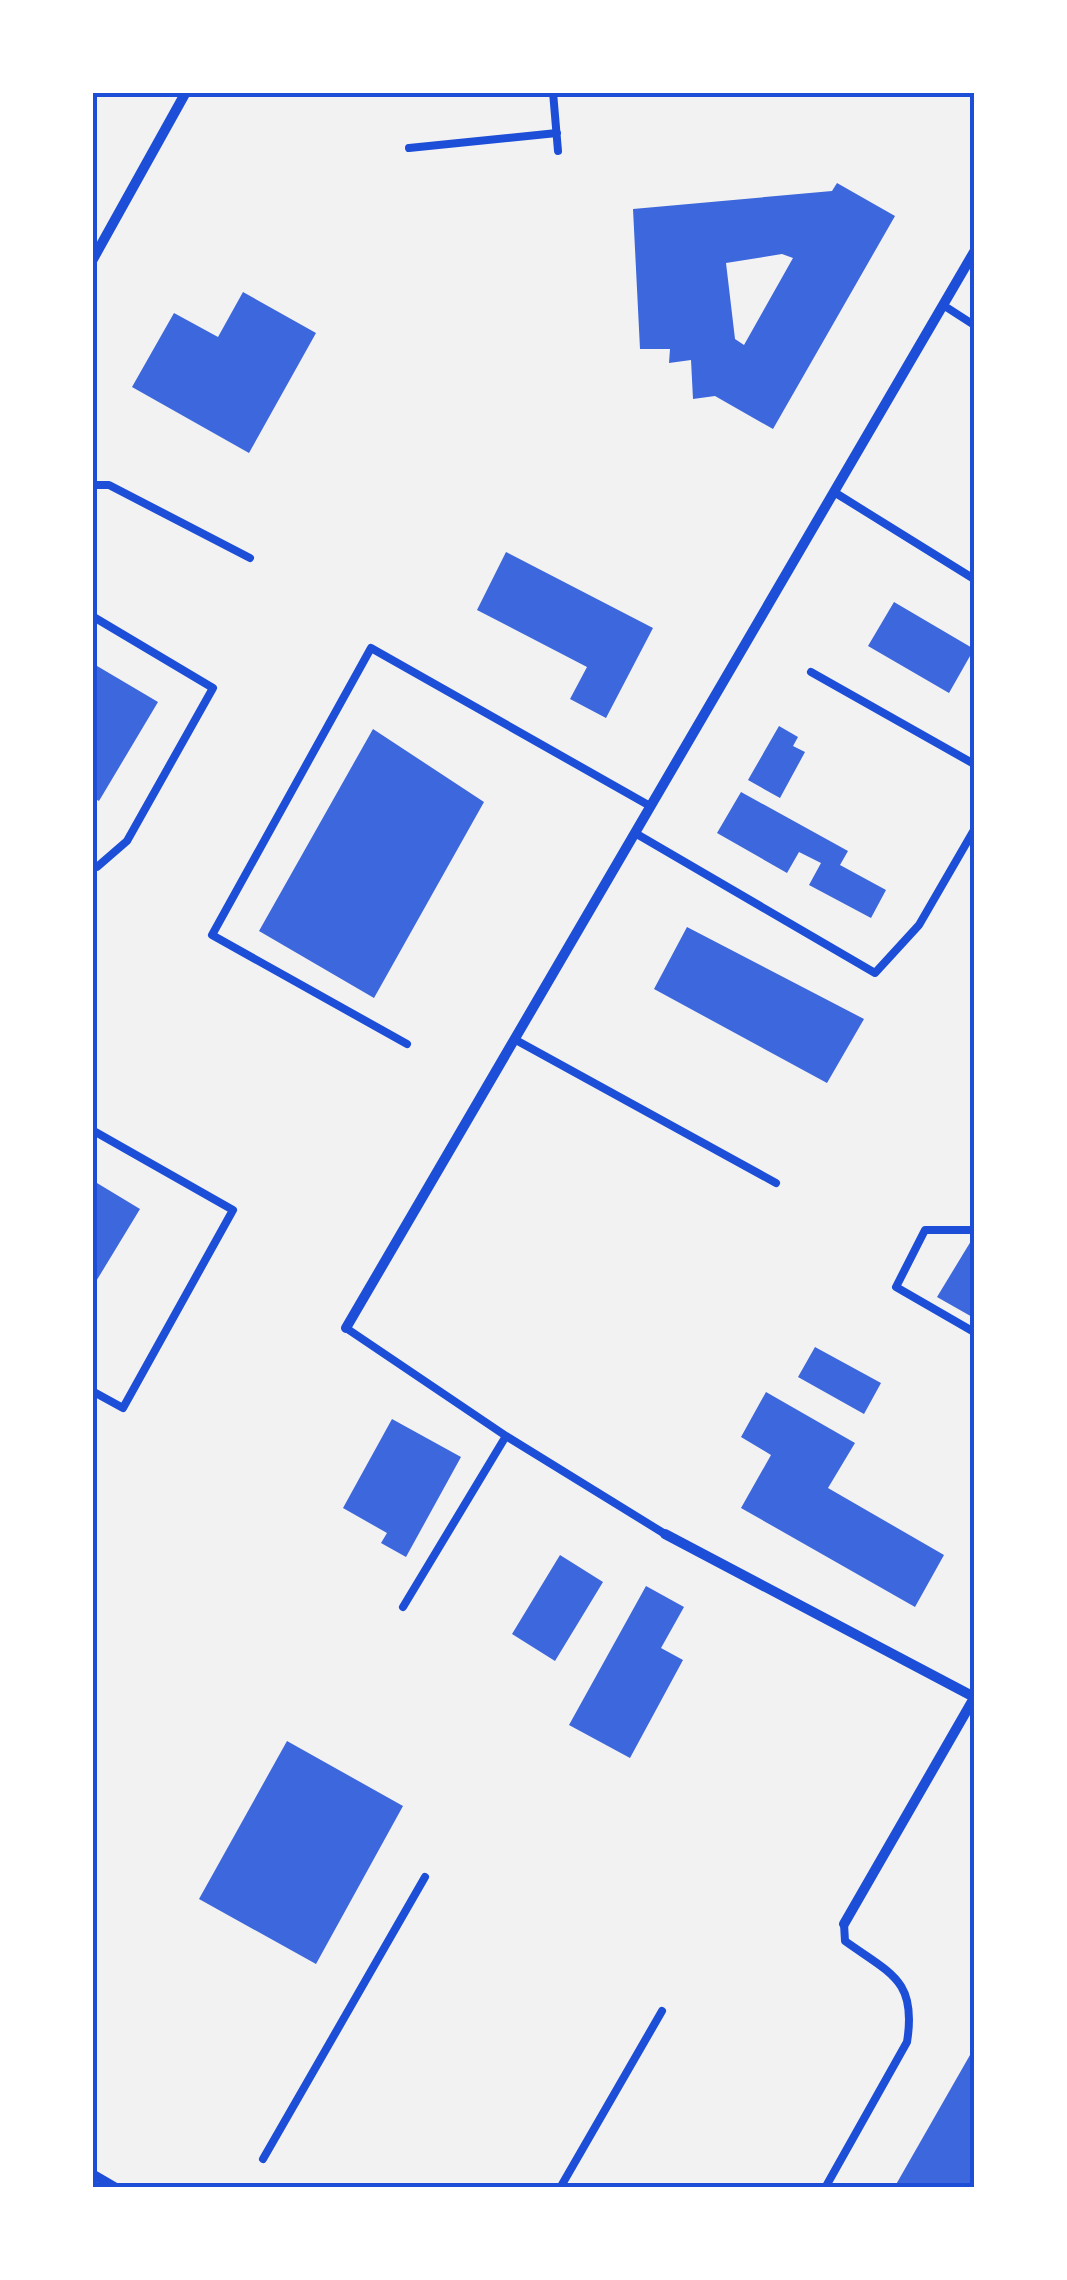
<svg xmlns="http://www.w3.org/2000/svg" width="1067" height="2280" font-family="'Alegreya Sans',sans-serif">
	<rect width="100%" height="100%" fill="#f2f2f2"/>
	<!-- building -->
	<path fill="#3d67dc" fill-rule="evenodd" d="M837 183 895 216 773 429 715 396 693 399 691 360 669 363 670 349H640L633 209 832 191ZM782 254 793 258 744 345 735 339 726 263Z
		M243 292 316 333 249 453 132 387 174 313 218 337Z
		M506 552 653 628 606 718 570 699 587 667 477 610Z
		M894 602 974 649 949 693 868 646Z
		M92 663 158 702 99 801 92 797Z
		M779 726 798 737 793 746 805 752 780 798 748 780Z
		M373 729 484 802 374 998 259 931Z
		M741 792 848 851 840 865 886 890 871 918 809 885 821 863 799 852 787 873 717 833Z
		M687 927 864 1019 827 1083 654 989Z
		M92 1180 140 1209 92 1288Z
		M971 1241 974 1243V1318L937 1297Z
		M815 1347 881 1383 864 1414 798 1377Z
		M766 1392 855 1443 828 1488 944 1555 915 1607 741 1508 771 1455 741 1437Z
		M392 1419 461 1457 406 1557 381 1543 387 1533 343 1508Z
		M560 1555 603 1582 555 1661 512 1634Z
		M646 1586 684 1607 661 1648 683 1660 630 1758 569 1725Z
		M287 1741 403 1806 316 1964 199 1899Z
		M970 2055 974 2057V2188H894Z"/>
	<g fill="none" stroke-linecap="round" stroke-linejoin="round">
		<!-- service -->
		<path stroke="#1d4ed8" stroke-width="8" d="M553 92 558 151
			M409 148 557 133
			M943 305 974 325
			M92 485H109L250 558
			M834 492 974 579
			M92 616 213 688 127 841 97 867 92 864
			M811 672 974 764
			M635 833 875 973 919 925 974 830
			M514 1039 776 1183
			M407 1044 212 935 371 648 650 806
			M92 1130 233 1210 123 1408 92 1391
			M974 1230H925L896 1287 974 1332
			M346 1328 506 1436 665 1534
			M403 1607 506 1436
			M263 2159 425 1877
			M560 2188 662 2011
			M825 2188 907 2042C917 1980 891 1974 845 1941L844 1924"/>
		<!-- minor -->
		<path stroke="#1d4ed8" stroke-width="10" d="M92 261 186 92
			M346 1328 974 252
			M665 1534 974 1697
			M844 1924 974 1698
			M92 2174 116 2188"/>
	</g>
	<!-- border -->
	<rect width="1067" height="2280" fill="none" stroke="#ffffff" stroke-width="190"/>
	<rect x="95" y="95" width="877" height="2090" fill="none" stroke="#1d4ed8" stroke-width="4"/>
</svg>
